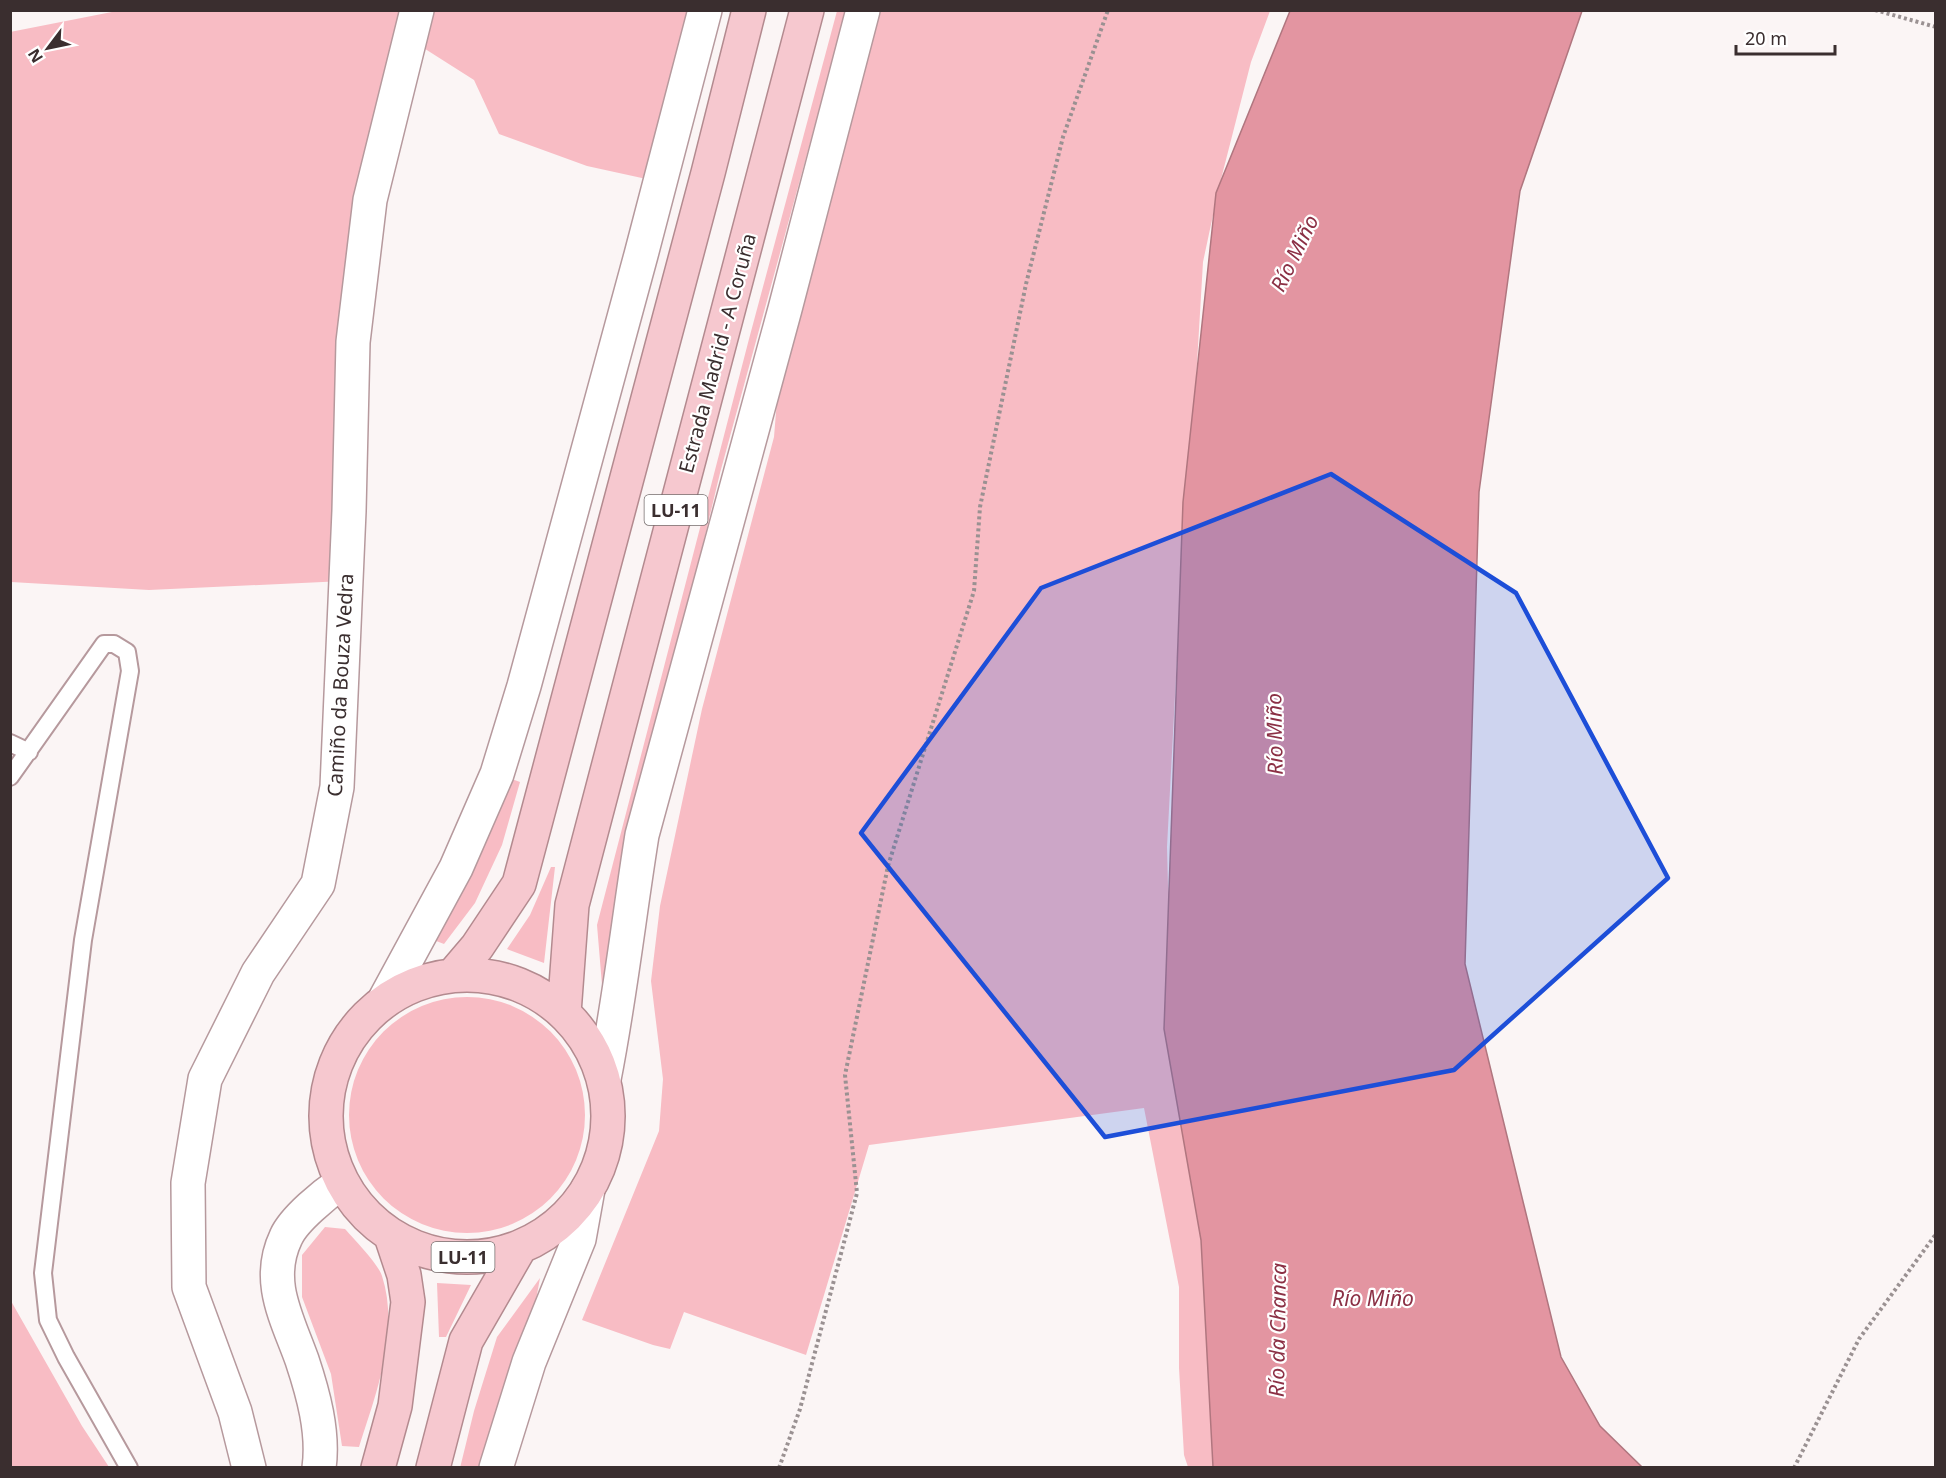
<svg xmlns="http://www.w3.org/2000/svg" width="1946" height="1478" font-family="'Noto Sans',sans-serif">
	<rect width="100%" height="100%" fill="#fbf5f5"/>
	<!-- green -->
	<path fill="#f8bcc4" d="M122 10 697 11 651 180 587 166 499 134 474 80 400 33 344 581 149 590 11 582 10 32Z
		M837 11H846L720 473 661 719 610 981 602 985 597 925 749 339Z
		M871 11H1270L1251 62 1219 187 1203 262 1189 499 1179 620 1167 847 1168 886 1190 1044 1296 1467H1188L1184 1455 1179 1368V1287L1144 1108 869 1145 806 1355 684 1312 670 1349 653 1345 582 1320 659 1131 663 1079 651 981 660 906 702 709 774 437 781 351Z
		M509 778 520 782 502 845 475 903 444 944 431 939Z
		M551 867H555L544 963 507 949 530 915Z
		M349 1115a118 118 0 1 1 236 0a118 118 0 1 1-236 0Z
		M325 1227 345 1229C354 1239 379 1265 382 1276 400 1332 376 1394 359 1447L342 1446 331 1374 302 1297V1255Z
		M540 1278 529 1338 485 1467 460 1468 474 1411 497 1337Z
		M437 1283 471 1285 446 1337H439Z
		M11 1301 82 1426 109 1467H11Z"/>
	<!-- water -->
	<path fill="#e395a1" stroke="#b0767f" stroke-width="1.5" d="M1290 11H1582L1520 191 1479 492 1465 964 1561 1357 1600 1426 1642 1467H1213L1201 1240 1164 1029 1183 502 1216 193Z"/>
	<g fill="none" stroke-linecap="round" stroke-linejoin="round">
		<!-- service casing -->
		<g stroke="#b6999d" stroke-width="20">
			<path id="service" d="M10 743 29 752
				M10 777 104 644H114L127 652 130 671 83 940 43 1273 48 1320 66 1357 129 1468"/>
		</g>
		<!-- minor casing -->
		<g stroke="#b6999d" stroke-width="36">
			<path id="minor" d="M385 999 456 868 497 774 524 686 641 255 705 10
				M604 1079C620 998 629 916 642 835L785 309 863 10
				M249 1468 235 1412 189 1287 188 1183 205 1079 258 973 318 884 337 787 349 511 353 342 370 200 417 10
				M496 1468 529 1362 579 1239 588 1189"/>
		</g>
		<!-- tertiary casing -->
		<g stroke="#b6999d" stroke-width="36">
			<path id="tertiary" d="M319 1468C324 1432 313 1393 302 1360 287 1318 265 1281 286 1237 294 1219 325 1194 341 1183"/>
		</g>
		<!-- trunk casing -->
		<g stroke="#b38a8f" stroke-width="36">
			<path id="trunk" d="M454 974 477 947 519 884 708 173 749 10
				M326 1116a141 141 0 1 1 282 0a141 141 0 1 1-282 0Z
				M564 1013 572 905 807 10
				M378 1468 395 1406 408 1302 404 1275 391 1236
				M433 1468 466 1341 519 1249"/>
		</g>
		<!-- path -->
		<path stroke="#9a9192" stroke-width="4" stroke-dasharray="3 3" stroke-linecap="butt" d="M1875 10 1936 27
			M779 1468 800 1409 857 1193 845 1075 888 866 974 591 980 507 1026 284 1063 137 1108 10
			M1794 1468 1859 1339 1936 1234"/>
		<!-- service -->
		<use href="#service" stroke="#fff" stroke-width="16"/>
		<!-- minor -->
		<use href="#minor" stroke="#fff" stroke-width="33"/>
		<!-- tertiary -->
		<use href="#tertiary" stroke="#fff" stroke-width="33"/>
		<!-- trunk -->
		<use href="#trunk" stroke="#f6c8cf" stroke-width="33"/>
	</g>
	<!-- marked area -->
	<path fill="#1d4ed8" fill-opacity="0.2" stroke="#1d4ed8" stroke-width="4.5" stroke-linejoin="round" d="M1331 474 1516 593 1668 878 1454 1070 1105 1137 861 833 1041 588Z"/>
	<g text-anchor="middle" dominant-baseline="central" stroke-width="4.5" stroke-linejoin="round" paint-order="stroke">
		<!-- shield labels -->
		<g fill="#fff" stroke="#756d6d" stroke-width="1.5">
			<rect x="644.5" y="495" width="63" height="30" rx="4.5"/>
			<rect x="431.5" y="1242" width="63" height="30" rx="4.5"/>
		</g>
		<g font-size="18" font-weight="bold" fill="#3a2e2f">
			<text x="676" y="510">LU-11</text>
			<text x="463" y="1257">LU-11</text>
		</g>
		<!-- street labels -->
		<g font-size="20" fill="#3a2e2f" stroke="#fff">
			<text transform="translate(717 353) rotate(-75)">Estrada Madrid - A Coruña</text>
			<text transform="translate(340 685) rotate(-87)">Camiño da Bouza Vedra</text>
		</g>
		<!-- water labels -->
		<g font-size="21" font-style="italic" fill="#8b3045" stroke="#fff">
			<text transform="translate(1294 253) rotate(-64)">Río Miño</text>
			<text transform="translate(1274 734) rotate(-91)">Río Miño</text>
			<text x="1373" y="1298">Río Miño</text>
			<text transform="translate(1277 1330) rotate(-89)">Río da Chanca</text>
		</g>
	</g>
	<!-- border -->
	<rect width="1946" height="1478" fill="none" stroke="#3a2e2f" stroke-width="24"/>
	<!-- north arrow -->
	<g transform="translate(48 48) rotate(238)" stroke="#ffffff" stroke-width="4.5" paint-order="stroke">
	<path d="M0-4.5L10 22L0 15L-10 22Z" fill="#3a2e2f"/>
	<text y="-9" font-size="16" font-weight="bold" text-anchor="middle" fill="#3a2e2f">N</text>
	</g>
	<!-- scale -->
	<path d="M1736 45v9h99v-9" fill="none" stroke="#3a2e2f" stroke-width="3"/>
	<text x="1745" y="45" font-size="18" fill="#3a2e2f" stroke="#ffffff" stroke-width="4.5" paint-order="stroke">20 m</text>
</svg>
